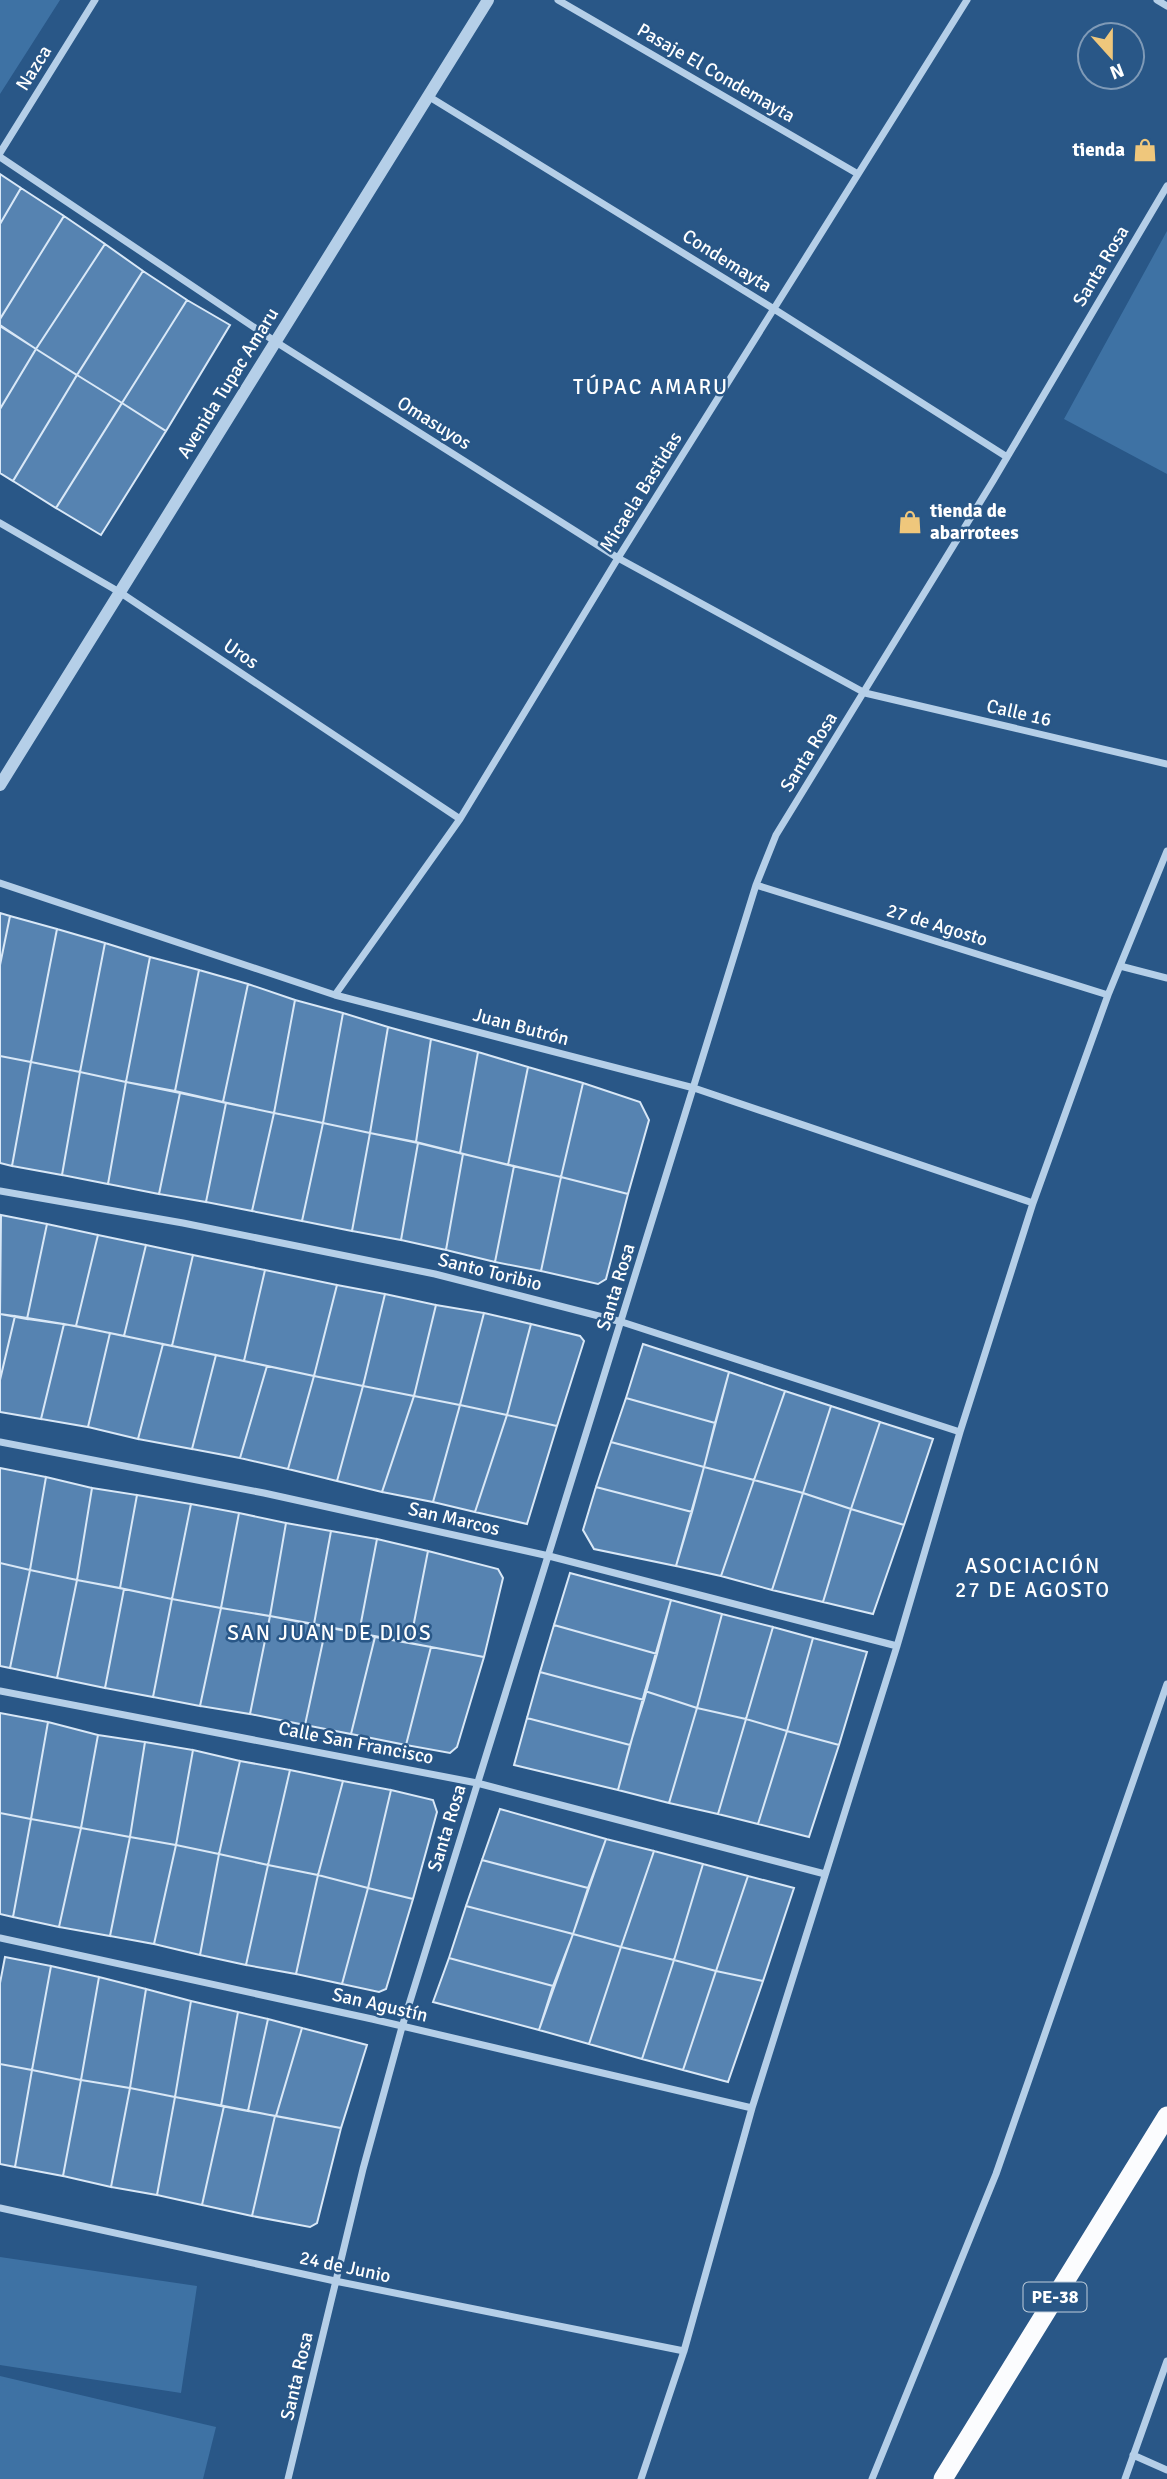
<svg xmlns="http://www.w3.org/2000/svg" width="1167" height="2479" font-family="Signika,sans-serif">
	<rect width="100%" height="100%" fill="#295787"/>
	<!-- green -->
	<path fill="#3e72a4" d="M0 0H60L0 94Z
		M1167 231V474L1064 419Z
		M0 2257 197 2286 181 2393 0 2365Z
		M0 2376 216 2427 203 2479H0Z"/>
	<!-- building -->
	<path fill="#5683b1" stroke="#d9e8f7" stroke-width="2" d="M0 174 21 188 0 224Z
		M21 188 64 216 0 319V224Z
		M64 216 105 244 36 349 0 326V319Z
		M105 244 143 271 77 375 36 349Z
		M143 271 187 300 122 403 77 375Z
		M187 300 230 325 166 431 122 403Z
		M0 325 36 349 0 409Z
		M36 349 77 375 13 481 0 473V409Z
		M77 375 122 403 56 508 13 481Z
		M122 403 166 431 101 535 56 508Z
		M0 913 10 916 0 965Z
		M10 916 57 929 31 1062 0 1056V965Z
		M57 929 105 943 80 1072 31 1062Z
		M105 943 150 957 126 1082 80 1072Z
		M150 957 199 970 175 1091 126 1082Z
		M199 970 248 984 223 1102 175 1091Z
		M248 984 295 1000 274 1113 223 1102Z
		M295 1000 343 1013 323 1123 274 1113Z
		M343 1013 388 1027 370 1133 323 1123Z
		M388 1027 431 1039 416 1142 370 1133Z
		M431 1039 478 1052 460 1153 416 1142Z
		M478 1052 528 1067 508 1165 460 1153Z
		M0 1056 31 1062 12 1166 0 1163Z
		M31 1062 80 1072 62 1175 12 1166Z
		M528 1067 583 1083 561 1177 508 1165Z
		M80 1072 126 1082 108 1184 62 1175Z
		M126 1082 180 1093 159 1194 108 1184Z
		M583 1083 640 1102 649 1120 628 1194 561 1177Z
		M180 1093 226 1103 206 1202 159 1194Z
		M226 1103 274 1113 252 1211 206 1202Z
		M274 1113 323 1123 302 1221 252 1211Z
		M323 1123 370 1133 352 1231 302 1221Z
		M370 1133 418 1143 401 1240 352 1231Z
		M418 1143 463 1154 446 1250 401 1240Z
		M463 1154 514 1166 495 1262 446 1250Z
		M514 1166 561 1177 541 1271 495 1262Z
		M561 1177 628 1194 606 1279 598 1284 541 1271Z
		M1 1215 47 1224 27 1319 0 1314Z
		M47 1224 98 1235 76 1326 27 1319Z
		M98 1235 146 1245 124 1336 76 1326Z
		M146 1245 193 1255 172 1346 124 1336Z
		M193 1255 265 1270 244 1361 172 1346Z
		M265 1270 337 1285 314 1376 244 1361Z
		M337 1285 385 1294 363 1386 314 1376Z
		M385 1294 436 1305 414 1396 363 1386Z
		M436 1305 484 1313 460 1405 414 1396Z
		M484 1313 531 1324 507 1415 460 1405Z
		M0 1314 15 1316 0 1380Z
		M15 1316 64 1324 41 1419 0 1412V1380Z
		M64 1324 110 1333 88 1427 41 1419Z
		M531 1324 580 1336 584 1341 557 1426 507 1415Z
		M110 1333 163 1344 138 1439 88 1427Z
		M163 1344 216 1355 192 1449 138 1439Z
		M643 1344 729 1372 715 1423 626 1398Z
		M216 1355 267 1366 240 1458 192 1449Z
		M267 1366 314 1376 288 1469 240 1458Z
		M729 1372 785 1391 754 1480 704 1467Z
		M314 1376 363 1386 337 1481 288 1469Z
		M363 1386 414 1396 382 1492 337 1481Z
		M785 1391 831 1406 803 1493 754 1480Z
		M414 1396 460 1405 433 1502 382 1492Z
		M626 1398 715 1423 704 1467 611 1442Z
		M460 1405 507 1415 475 1512 433 1502Z
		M831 1406 880 1422 851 1509 803 1493Z
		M507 1415 557 1426 527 1524 475 1512Z
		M880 1422 933 1439 904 1525 851 1509Z
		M611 1442 704 1467 692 1512 596 1487Z
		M704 1467 754 1480 721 1576 676 1566Z
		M0 1468 46 1477 30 1570 0 1563Z
		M46 1477 92 1488 77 1580 30 1570Z
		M754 1480 803 1493 772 1590 721 1576Z
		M596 1487 692 1512 676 1566 594 1549 583 1530Z
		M92 1488 137 1495 120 1588 77 1580Z
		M803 1493 851 1509 823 1602 772 1590Z
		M137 1495 191 1504 172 1599 120 1588Z
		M191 1504 239 1513 221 1608 172 1599Z
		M851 1509 904 1525 873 1614 823 1602Z
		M239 1513 286 1523 270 1616 221 1608Z
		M286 1523 331 1531 314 1624 270 1616Z
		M331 1531 377 1539 359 1633 314 1624Z
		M377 1539 428 1551 410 1643 359 1633Z
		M428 1551 498 1569 503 1578 484 1657 410 1643Z
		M0 1563 30 1570 10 1668 0 1666Z
		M30 1570 77 1580 57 1678 10 1668Z
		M570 1573 671 1600 657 1654 554 1625Z
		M77 1580 124 1589 105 1688 57 1678Z
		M124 1589 172 1599 153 1697 105 1688Z
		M172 1599 221 1608 200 1706 153 1697Z
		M671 1600 722 1614 697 1708 645 1691Z
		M221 1608 270 1616 250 1714 200 1706Z
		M722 1614 773 1627 746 1719 697 1708Z
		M270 1616 326 1627 305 1725 250 1714Z
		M554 1625 657 1654 644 1700 540 1672Z
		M326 1627 375 1637 351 1734 305 1725Z
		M773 1627 813 1638 787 1731 746 1719Z
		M375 1637 431 1647 406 1745 351 1734Z
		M813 1638 867 1652 839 1745 787 1731Z
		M431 1647 484 1657 457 1747 450 1753 406 1745Z
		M540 1672 644 1700 630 1745 527 1718Z
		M645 1691 697 1708 669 1803 618 1790Z
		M697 1708 746 1719 718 1814 669 1803Z
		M0 1713 48 1722 31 1819 0 1813Z
		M527 1718 630 1745 618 1790 514 1765Z
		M746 1719 787 1731 758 1824 718 1814Z
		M48 1722 98 1735 81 1828 31 1819Z
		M787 1731 839 1745 809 1837 758 1824Z
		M98 1735 145 1742 130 1837 81 1828Z
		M145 1742 193 1750 176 1845 130 1837Z
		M193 1750 240 1761 219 1854 176 1845Z
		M240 1761 290 1770 268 1865 219 1854Z
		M290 1770 343 1781 318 1875 268 1865Z
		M343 1781 391 1790 368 1888 318 1875Z
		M391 1790 433 1800 437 1812 413 1899 368 1888Z
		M500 1809 606 1839 588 1888 482 1860Z
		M0 1813 31 1819 13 1917 0 1914Z
		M31 1819 81 1828 59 1927 13 1917Z
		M81 1828 130 1837 110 1936 59 1927Z
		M130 1837 176 1845 154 1944 110 1936Z
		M606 1839 654 1851 621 1947 573 1934Z
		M176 1845 219 1854 200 1955 154 1944Z
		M654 1851 703 1864 674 1960 621 1947Z
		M219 1854 268 1865 246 1965 200 1955Z
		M482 1860 588 1888 573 1934 466 1906Z
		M703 1864 748 1876 716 1971 674 1960Z
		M268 1865 318 1875 296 1974 246 1965Z
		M318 1875 368 1888 342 1984 296 1974Z
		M748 1876 794 1888 763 1981 716 1971Z
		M368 1888 413 1899 386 1989 379 1992 342 1984Z
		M466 1906 573 1934 553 1986 449 1958Z
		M573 1934 621 1947 589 2044 539 2030Z
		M621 1947 674 1960 642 2059 589 2044Z
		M5 1957 51 1966 32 2070 0 2064V1983Z
		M449 1958 553 1986 539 2030 433 2002Z
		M674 1960 716 1971 683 2070 642 2059Z
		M51 1966 99 1977 81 2080 32 2070Z
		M716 1971 763 1981 728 2082 683 2070Z
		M99 1977 146 1989 130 2088 81 2080Z
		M146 1989 191 2001 175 2097 130 2088Z
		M191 2001 238 2012 221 2106 175 2097Z
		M238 2012 268 2019 248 2111 221 2106Z
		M268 2019 302 2028 276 2116 248 2111Z
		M302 2028 367 2045 341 2128 276 2116Z
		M0 2064 32 2070 15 2167 0 2164Z
		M32 2070 81 2080 63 2176 15 2167Z
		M81 2080 130 2088 111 2187 63 2176Z
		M130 2088 175 2097 157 2195 111 2187Z
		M175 2097 224 2106 202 2205 157 2195Z
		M224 2106 275 2116 252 2216 202 2205Z
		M275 2116 341 2128 317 2223 310 2227 252 2216Z"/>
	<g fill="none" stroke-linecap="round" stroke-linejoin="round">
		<!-- minor -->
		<path stroke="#b5cfe8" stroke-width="7" d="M558 0 858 174
			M1157 0 1167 6
			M428 96 774 309 1007 457
			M0 153 95 0
			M0 157 276 342 618 558 865 693 1167 764
			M0 523 121 593 460 819
			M0 883 335 995 694 1088 1033 1203
			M756 885 1108 995
			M1120 966 1167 978
			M335 995 460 819 618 558 967 0
			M0 1191 183 1223 435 1274 622 1322 960 1432
			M0 1442 264 1493 549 1556 897 1646
			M0 1691 477 1783 825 1874
			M0 1938 372 2019 752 2108
			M0 2208 335 2281 684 2351
			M1133 2455 1167 2470
			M288 2479 363 2169 402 2027 756 885 776 835 993 481 1167 186
			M641 2479 684 2351 752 2108 897 1646 960 1432 1033 1203 1108 995 1167 851
			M872 2479 996 2174 1167 1684
			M1125 2479 1167 2361"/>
		<!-- tertiary -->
		<path stroke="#b5cfe8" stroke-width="12" d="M0 785 488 0"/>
		<!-- trunk -->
		<path stroke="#fbfcfe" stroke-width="19" d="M943 2479 1167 2116"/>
	</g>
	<!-- icons -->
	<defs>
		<g id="shop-bare" transform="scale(1.89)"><path d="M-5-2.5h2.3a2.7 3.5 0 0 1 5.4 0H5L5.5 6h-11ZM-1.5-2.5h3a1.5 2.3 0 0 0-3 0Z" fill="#efc77c" stroke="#295787" stroke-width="2.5" paint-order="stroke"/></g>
	</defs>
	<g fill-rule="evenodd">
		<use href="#shop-bare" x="1145" y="150"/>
		<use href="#shop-bare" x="910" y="522"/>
	</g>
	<g text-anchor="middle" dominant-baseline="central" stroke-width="5" stroke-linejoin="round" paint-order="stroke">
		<!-- shield labels -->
		<rect fill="#295787" stroke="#bfcddb" stroke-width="2" x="1023.5" y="2282.5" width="63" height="29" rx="5"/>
		<g font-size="18" font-weight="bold" fill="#fff">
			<text x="1055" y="2297">PE-38</text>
		</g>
		<!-- street labels -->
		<g font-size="19" fill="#fff" stroke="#295787">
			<text transform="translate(34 68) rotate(-58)">Nazca</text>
			<text transform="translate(716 73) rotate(30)">Pasaje El Condemayta</text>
			<text transform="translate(727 261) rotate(32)">Condemayta</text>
			<text transform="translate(1101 266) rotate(-59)">Santa Rosa</text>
			<text transform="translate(228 383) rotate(-58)">Avenida Tupac Amaru</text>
			<text transform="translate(434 423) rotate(32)">Omasuyos</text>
			<text transform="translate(641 492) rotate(-58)">Micaela Bastidas</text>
			<text transform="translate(241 654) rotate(34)">Uros</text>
			<text transform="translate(1019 713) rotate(13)">Calle 16</text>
			<text transform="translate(809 752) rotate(-58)">Santa Rosa</text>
			<text transform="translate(937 925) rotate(17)">27 de Agosto</text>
			<text transform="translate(521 1027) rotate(15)">Juan Butrón</text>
			<text transform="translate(490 1272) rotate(14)">Santo Toribio</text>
			<text transform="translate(616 1287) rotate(-73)">Santa Rosa</text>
			<text transform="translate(454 1519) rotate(13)">San Marcos</text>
			<text transform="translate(356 1743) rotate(11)">Calle San Francisco</text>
			<text transform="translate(447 1828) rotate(-73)">Santa Rosa</text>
			<text transform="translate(380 2005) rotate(13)">San Agustín</text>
			<text transform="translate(345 2267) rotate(12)">24 de Junio</text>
			<text transform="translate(297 2376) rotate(-77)">Santa Rosa</text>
		</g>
		<!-- poi labels -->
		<g font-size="19" font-weight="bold" fill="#fff" stroke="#295787" text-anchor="end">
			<text x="1125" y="150">tienda</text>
			<text x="930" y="511" text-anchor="start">tienda de<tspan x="930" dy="22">abarrotees</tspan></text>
		</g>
		<!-- neighbourhood labels -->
		<g font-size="21" letter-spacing="2" fill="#fff" stroke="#295787">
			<text x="651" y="387">TÚPAC AMARU</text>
			<text x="1033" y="1566">ASOCIACIÓN<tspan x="1033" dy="24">27 DE AGOSTO</tspan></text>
			<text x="330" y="1633">SAN JUAN DE DIOS</text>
		</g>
	</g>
	<!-- north arrow -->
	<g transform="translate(1111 56) rotate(159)"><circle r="33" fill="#295787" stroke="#7f9ab7" stroke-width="2"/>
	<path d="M0-5L12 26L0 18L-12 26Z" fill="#efc77c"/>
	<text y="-10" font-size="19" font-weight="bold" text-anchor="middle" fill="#ffffff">N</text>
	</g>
</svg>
